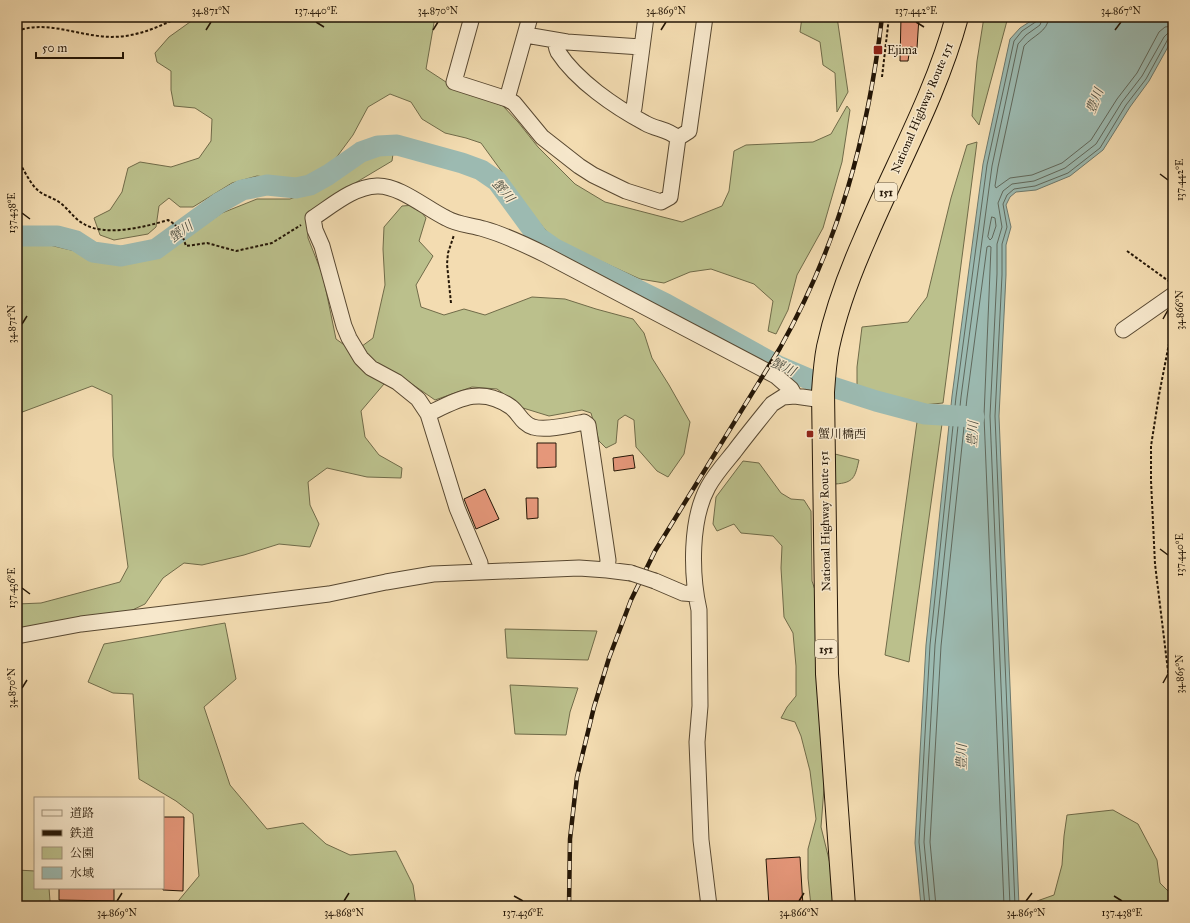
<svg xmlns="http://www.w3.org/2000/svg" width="1190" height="923" font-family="'IM FELL Great Primer','Noto Serif JP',serif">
	<rect width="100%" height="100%" fill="#f3dcb1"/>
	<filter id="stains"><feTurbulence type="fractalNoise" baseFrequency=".005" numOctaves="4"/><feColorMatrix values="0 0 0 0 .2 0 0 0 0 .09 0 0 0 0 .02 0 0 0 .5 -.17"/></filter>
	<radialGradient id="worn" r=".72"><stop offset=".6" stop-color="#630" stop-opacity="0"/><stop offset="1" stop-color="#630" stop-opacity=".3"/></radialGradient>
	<!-- green -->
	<path fill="#bbc08c" stroke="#706b49" d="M197 17H435L426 69 449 84 503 106 518 122 538 147 575 184 605 202 682 222 722 206 729 191 734 151 746 145 813 142 831 134 847 106 850 110 842 162 823 228 797 275 788 310 776 334 768 331 773 301 754 284 711 269 690 272 664 283 640 279 554 240 537 220 481 143 466 138 445 133 422 119 411 102 390 94 368 107 353 135 333 162 312 177 287 180 257 176 232 183 193 207H180L169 198 159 206 156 227 148 234 114 240 100 235 94 218 110 210 122 192 128 168 140 162 171 167 199 158 211 141 212 119 195 108 174 106 171 90V71L157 62 155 53 169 37Z
		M802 17H837L848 92 837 112 835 73 823 65 820 42 800 32Z
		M984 17H1008L979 125 972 116 977 61Z
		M977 142 943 403 923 405 857 387V367L862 327 908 322 927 297 951 198 967 145Z
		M384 152 393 154 392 161 335 195 307 217 308 238 323 276 336 339 354 352 373 338 385 285 383 249 384 227 402 206 416 205 426 218 419 241 433 256 416 285 421 307 444 315 464 309 485 315 532 297 565 299 596 309 633 319 644 333 652 358 669 385 690 422 684 454 668 477 657 471 636 447 634 420 625 415 618 420 616 443 606 448 599 441 591 413 582 410 549 416 523 408 497 389 472 387 435 400 399 375 384 384 361 411 365 437 379 455 402 468 401 478 367 477 327 468 308 482 310 505 319 524 310 547 279 544 244 555 202 565 184 563 163 578 145 604 124 614 17 630V604L41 603 120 582 128 567 113 456 112 395 92 386 17 414V243H41L75 251 92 260H128L156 255 169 249 222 213 257 199H290L325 186 365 159Z
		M917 422 942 424 909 662 885 655Z
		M835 454 859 460C855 477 854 483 835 484Z
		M743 461 759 463 781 493 791 499 804 500 811 511 812 581 817 596 825 750 824 788 821 827 833 876 834 906H811L808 878V849L816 819 810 771 801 736 795 722 781 718 787 707 796 696V666L793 633 784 617 781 568 782 546 773 536 741 533 734 524 717 531 713 524 716 497Z
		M225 623 236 679 204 707 230 785 267 829 303 823 326 844 350 855 396 851 413 885 416 906H174L199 876 193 814 176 801 139 779 133 694 113 693 88 682 104 644Z
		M505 629 597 631 588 660 507 658Z
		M510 685 578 688 570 712 566 735 515 734Z
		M1113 810 1138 824 1157 860 1160 883 1173 896V906H1036L1037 901 1054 895 1062 865 1064 836 1067 815Z
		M17 870 35 871V888H49L50 901 64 906H17Z"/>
	<!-- water -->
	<path fill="#9cbab1" stroke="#6c786d" d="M1037 17H1173V38L1149 81 1130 107 1103 150 1070 176 1036 190 1016 192 1010 197 1006 205 1011 227 1006 245V275L999 416 1019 906H921L915 843 926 645 952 396 983 164 1010 39 1020 28Z"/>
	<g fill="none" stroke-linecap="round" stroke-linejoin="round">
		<!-- shore -->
		<path stroke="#60685c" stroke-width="1" d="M1049 17C1048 32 1032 36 1024 46L998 167 995 186 996 188 1010 178 1032 175 1062 163 1091 140 1117 99 1137 73 1159 32 1165 27 1173 26
			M992 217 995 218 996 226 992 238 990 240 988 237Z
			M925 906 919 842 930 645 956 397 987 165 1014 41 1022 31 1037 21 1038 17
			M930 906 924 842 935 645 961 397 992 166 1018 44 1026 35 1040 25 1043 17
			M936 906 930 842 941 646 967 398 987 247 989 246 991 247 984 416 1004 906
			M1010 906 990 416 997 274V244L1002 227 998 203 1003 191 1012 184 1034 181 1065 168 1096 144 1122 102 1142 76 1164 37 1168 33 1173 32
			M1015 906 995 416 1002 275V244L1007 227 1003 204 1007 195 1014 189 1035 186 1068 173 1100 148 1126 105 1146 79 1168 39 1173 37"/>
		<!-- river -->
		<path stroke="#9cbab1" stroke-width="21" d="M17 236H57L76 241 93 252 121 256 156 249 219 203 242 190 267 185 296 188 310 185 328 175 361 152 378 146 397 145 462 163 481 170 497 181 538 237 555 249 666 304 778 366 811 380 876 401 925 414 974 417"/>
	</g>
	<!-- building -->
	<path fill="#e5977a" stroke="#241606" d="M901 17H919L917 48 910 47 908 61H900Z
		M537 443H556V467L537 468Z
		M633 455 635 468 614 471 613 458Z
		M485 489 499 519 476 529 464 499Z
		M526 498H538V518L527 519Z
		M163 817H184L183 891 163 890Z
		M800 857 803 906H769L766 859Z
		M59 888H114V901L59 900Z"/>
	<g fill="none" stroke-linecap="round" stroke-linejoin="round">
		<!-- minor casing -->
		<g stroke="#584831" stroke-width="17">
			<path id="minor" d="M472 17 454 82 507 99
				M530 17 507 99 514 103 542 137 579 166 593 175 626 191 661 202 670 197 678 138C666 128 657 130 645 123 615 107 577 81 558 52 556 48 556 44 555 40
				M526 35 567 42 641 47
				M631 115 634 108 646 17
				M678 138 689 131 705 17
				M1123 330 1173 295
				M428 414C457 400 480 385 511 407 519 413 522 424 533 427 546 431 570 425 584 422L588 425 608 560 607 570
				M481 572 480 563 457 508 428 414 418 399 397 382 371 368 361 358 349 338 344 326 322 246 315 230 313 218C333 205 353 187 377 186 399 185 427 209 446 218 458 225 471 225 484 229 505 235 526 245 546 255L776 376 791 389 795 396
				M655 581 683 593 696 594
				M17 636 81 624 329 594 386 582 433 574 579 568 607 570 631 573
				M709 906 701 840 697 742 700 706 699 610C691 574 690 520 708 487 715 474 725 463 734 452 746 436 759 420 772 404L783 397 795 396 823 400"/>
		</g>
		<!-- highway casing -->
		<g stroke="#241606" stroke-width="24">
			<path id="highway" d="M844 906 827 674 823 392C824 377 825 362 828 347 836 310 849 275 864 241 895 167 936 95 957 17"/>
		</g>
		<!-- path -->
		<path stroke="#241606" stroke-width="2" stroke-dasharray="3 2" stroke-linecap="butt" d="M17 31C45 21 71 33 99 36 128 40 153 30 179 17
			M882 77 889 17
			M17 159C24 169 30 185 40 192 46 196 53 198 59 202 68 208 74 219 84 224 105 237 145 227 168 220 179 226 182 234 186 246L207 243 236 251 272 243 301 225
			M1127 251 1170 282
			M451 303 447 264 448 253 454 235
			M1173 323 1159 395 1151 446V481L1155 564 1173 712"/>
		<!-- minor -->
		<use href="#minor" stroke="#f7e8cc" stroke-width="15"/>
		<!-- highway -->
		<use href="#highway" stroke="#f3dcb1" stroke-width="22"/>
		<!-- rail casing -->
		<g stroke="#241606" stroke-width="4.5">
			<path id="rail" d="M569 906 570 839 577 777 594 707 609 658 631 600 655 551 780 348C839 243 868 136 882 17"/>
		</g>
		<!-- rail -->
		<use href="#rail" stroke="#f7e8cc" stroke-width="3" stroke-dasharray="9" stroke-linecap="butt"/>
		<!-- minor-bridge casing -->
		<g stroke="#584831" stroke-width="17" stroke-linecap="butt">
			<path id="minor-bridge" d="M631 573 655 581"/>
		</g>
		<!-- minor-bridge -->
		<use href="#minor-bridge" stroke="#f7e8cc" stroke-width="15"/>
	</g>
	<!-- ticks -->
	<path fill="none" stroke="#241606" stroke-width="1.5" d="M316 22 324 27M916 22 924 27M206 30 211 22M433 30 438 22M661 30 666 22M1115 30 1121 22M1160 174 1168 180M22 213 30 219M1163 319 1168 310M22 324 27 316M1160 549 1168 555M22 588 30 594M1163 683 1168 674M22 688 27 680M514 896 523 901M1114 896 1122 901M117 901 122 893M344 901 349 893M799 901 804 893M1026 901 1032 893"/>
	<!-- markers -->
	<g fill="#8f2418" stroke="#f7e8cc" stroke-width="1.5">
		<rect x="873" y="45" width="10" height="10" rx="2"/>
		<rect x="806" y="430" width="8" height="8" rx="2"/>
	</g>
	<g text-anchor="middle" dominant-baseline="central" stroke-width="3" stroke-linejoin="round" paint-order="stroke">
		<!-- shield labels -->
		<g fill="#f7e8cc" stroke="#635541" stroke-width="1">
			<rect x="875" y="183" width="22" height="18" rx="3"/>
			<rect x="815" y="640" width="22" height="18" rx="3"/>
		</g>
		<g font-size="11" font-weight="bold" fill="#241606">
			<text x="886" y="192">151</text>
			<text x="826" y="649">151</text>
		</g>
		<!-- poi labels -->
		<g font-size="12" fill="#241606" stroke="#f7e8cc" text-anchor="start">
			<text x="887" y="50">Ejima</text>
			<text x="818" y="434">蟹川橋西</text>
		</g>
		<!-- street labels -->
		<g font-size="12" fill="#241606" stroke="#f7e8cc">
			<text transform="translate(922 108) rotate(-67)">National Highway Route 151</text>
			<text transform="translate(825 521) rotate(-91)">National Highway Route 151</text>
		</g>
		<!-- water labels -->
		<g font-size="13" font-style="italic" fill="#4e4f42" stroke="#f7e8cc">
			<text transform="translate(1095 101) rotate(-69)">豊川</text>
			<text transform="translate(503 191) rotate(50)">蟹川</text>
			<text transform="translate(181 232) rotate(-35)">蟹川</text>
			<text transform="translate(783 367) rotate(25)">蟹川</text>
			<text transform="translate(973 434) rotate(-87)">豊川</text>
			<text transform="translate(962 757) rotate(-89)">豊川</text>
		</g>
	</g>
	<!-- margin -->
	<rect width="1190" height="923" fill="none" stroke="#f3dcb1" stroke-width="44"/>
	<!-- legend -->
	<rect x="34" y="797" width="130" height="92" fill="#f7e8cc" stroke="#a3947d"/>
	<rect x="42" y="810" width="20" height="6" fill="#f7e8cc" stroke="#a3947d"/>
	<text x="70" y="817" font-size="12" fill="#241606">道路</text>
	<rect x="42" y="830" width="20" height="6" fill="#241606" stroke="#a3947d"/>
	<text x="70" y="837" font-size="12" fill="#241606">鉄道</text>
	<rect x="42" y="847" width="20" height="12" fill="#bbc08c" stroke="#a3947d"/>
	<text x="70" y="857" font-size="12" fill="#241606">公園</text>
	<rect x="42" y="867" width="20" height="12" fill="#9cbab1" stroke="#a3947d"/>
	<text x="70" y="877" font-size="12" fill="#241606">水域</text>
	<!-- scale -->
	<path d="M36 52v6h87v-6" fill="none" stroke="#241606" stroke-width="2"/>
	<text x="42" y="52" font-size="12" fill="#241606" stroke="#f7e8cc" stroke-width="3" paint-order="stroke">50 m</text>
	<rect x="22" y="22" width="1146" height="879" fill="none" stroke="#241606" stroke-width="1.5"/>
	<g font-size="10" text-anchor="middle" fill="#241606">
		<text x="211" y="14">34.871°N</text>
		<text x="316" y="14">137.440°E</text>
		<text x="438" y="14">34.870°N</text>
		<text x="666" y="14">34.869°N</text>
		<text x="916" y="14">137.442°E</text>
		<text x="1121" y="14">34.867°N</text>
		<text transform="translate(1179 180) rotate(-90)" y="4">137.442°E</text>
		<text transform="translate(11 213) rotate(-90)" y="4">137.438°E</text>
		<text transform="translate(1179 310) rotate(-90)" y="4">34.866°N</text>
		<text transform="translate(11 324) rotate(-90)" y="4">34.871°N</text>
		<text transform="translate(1179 555) rotate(-90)" y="4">137.440°E</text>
		<text transform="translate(11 588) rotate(-90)" y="4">137.436°E</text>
		<text transform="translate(1179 674) rotate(-90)" y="4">34.865°N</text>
		<text transform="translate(11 688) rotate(-90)" y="4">34.870°N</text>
		<text x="117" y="916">34.869°N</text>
		<text x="344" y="916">34.868°N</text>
		<text x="523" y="916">137.436°E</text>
		<text x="799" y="916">34.866°N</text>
		<text x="1026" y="916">34.865°N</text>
		<text x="1122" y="916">137.438°E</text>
	</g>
	<rect width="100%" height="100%" filter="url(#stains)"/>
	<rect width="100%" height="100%" fill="url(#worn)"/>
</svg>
